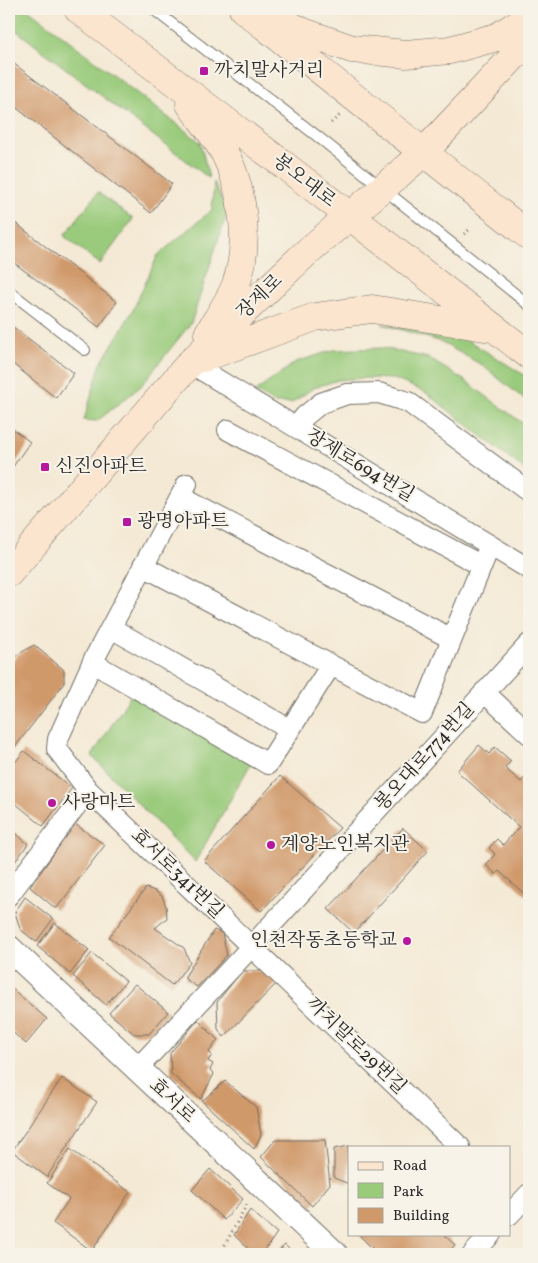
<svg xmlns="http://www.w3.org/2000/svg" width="538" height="1263" font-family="Vollkorn,'Noto Serif KR',serif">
	<rect width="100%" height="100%" fill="#f7f3e8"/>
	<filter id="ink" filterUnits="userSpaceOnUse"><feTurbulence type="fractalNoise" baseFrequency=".02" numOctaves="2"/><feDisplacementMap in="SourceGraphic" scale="10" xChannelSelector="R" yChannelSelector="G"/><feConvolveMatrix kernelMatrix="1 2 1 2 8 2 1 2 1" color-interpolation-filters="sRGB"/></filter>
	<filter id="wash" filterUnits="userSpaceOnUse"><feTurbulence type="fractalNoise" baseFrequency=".0096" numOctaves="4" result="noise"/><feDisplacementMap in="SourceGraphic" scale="20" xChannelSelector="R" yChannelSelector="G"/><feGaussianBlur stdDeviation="1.12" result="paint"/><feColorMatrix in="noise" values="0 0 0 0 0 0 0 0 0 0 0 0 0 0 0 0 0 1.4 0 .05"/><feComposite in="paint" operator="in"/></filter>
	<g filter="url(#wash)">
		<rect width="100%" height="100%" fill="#f4e9d4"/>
		<!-- green -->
		<path fill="#9acb7b" stroke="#627b53" d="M9 9H28L200 142 209 178 9 25Z
			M372 9H434C411 14 390 17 367 16Z
			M214 182 227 213 191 323 140 387 97 421 84 420 101 363 133 310 158 255 212 210Z
			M98 192 133 219 100 264 64 236Z
			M382 324 464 338 529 378V403L482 365 439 341Z
			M383 348 428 358 467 382 529 428V473L425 392 394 379 366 378 338 380 313 388 292 403H274L255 392 296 362 334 350Z
			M131 695 254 758 195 862 92 756Z"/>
		<g id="blocks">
			<!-- building -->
			<path fill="#d0996a" d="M9 60 172 184 151 213 9 102Z
				M9 218 117 302 99 327 9 259Z
				M9 324 74 373 56 398 9 361Z
				M9 426 30 442 12 468 9 465Z
				M34 645 64 670V683L9 755V666L17 655Z
				M479 745 489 754 495 747 511 761 505 768 521 782 527 775 529 778V898L499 871 496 874 486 865 495 854 489 848 497 839 503 845 519 827 457 771Z
				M24 751 72 788 43 826 9 798V770Z
				M280 776 340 828 261 911 204 861Z
				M75 824 105 845 56 909 30 887Z
				M9 827 28 844 9 870Z
				M403 828 428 851 354 933 328 909Z
				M146 888 155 891 162 896 166 906 167 918 155 928 184 948 190 963 172 985 109 937Z
				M25 897 53 919 36 942 20 929 15 912Z
				M55 923 89 950 70 974 37 946Z
				M214 930 222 933 227 955 197 987 184 978Z
				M92 953 126 981 106 1005 73 976Z
				M242 971H262L277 983 224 1037 218 1029 217 1002Z
				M135 984 168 1012 149 1034H134L109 1013Z
				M9 986 47 1019 26 1044 9 1029Z
				M198 1020 218 1040 209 1052 212 1055 208 1061 213 1064 210 1070 214 1074 201 1099 171 1074 170 1053Z
				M62 1078 97 1102 47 1177 12 1151Z
				M225 1081 256 1107 261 1135 254 1149 202 1101Z
				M275 1140H325L330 1184 312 1206 261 1157Z
				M349 1146V1184L334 1178V1149Z
				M70 1149 130 1192 92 1251 53 1223 69 1199 47 1183Z
				M210 1169 243 1199 224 1220 192 1190Z
				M250 1210 277 1233 262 1254H254L234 1235Z
				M361 1234H443L455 1245 447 1254H378L360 1236Z
				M285 1245 294 1254H275Z"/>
		</g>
	</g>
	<g filter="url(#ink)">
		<use href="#blocks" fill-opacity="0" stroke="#716e66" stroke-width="1"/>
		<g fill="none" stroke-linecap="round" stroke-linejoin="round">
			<!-- service casing -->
			<g stroke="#716e66" stroke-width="12">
				<path id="service" d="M153 9 317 136 529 305
					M9 291 85 350"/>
			</g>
			<!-- minor casing -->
			<g stroke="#716e66" stroke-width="22">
				<path id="minor" d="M190 363 529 569
					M296 427 305 416 321 403 347 394 379 393 408 402 529 492
					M228 430 482 566
					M180 497 452 639
					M143 566 422 713 490 545
					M111 628 289 729
					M93 663 268 764 331 665
					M484 692 529 734
					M88 790 57 749 58 739 93 661 187 484
					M9 895 88 790 460 1147
					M137 1069 252 946 529 644
					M509 1215 529 1194
					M473 1254 491 1234"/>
			</g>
			<!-- tertiary casing -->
			<g stroke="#716e66" stroke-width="27">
				<path id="tertiary" d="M9 948 335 1254"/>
			</g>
			<!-- secondary casing -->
			<g stroke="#716e66" stroke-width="29">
				<path id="secondary" d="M78 9 284 165 529 355
					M243 9 529 236
					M270 15 303 32 352 49 406 54 450 50 497 37 529 17
					M190 104C201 120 216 137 225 154 244 190 250 246 236 284 231 299 216 320 208 334
					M203 358 315 317 372 309 491 328
					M9 573 190 363 308 251 383 188 424 152 529 40"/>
			</g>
			<!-- path -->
			<path stroke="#716e66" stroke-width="3" stroke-dasharray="1 4" stroke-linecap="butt" d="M331 123 340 115
				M464 234 469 230
				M220 1254 248 1202"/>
			<!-- service -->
			<use href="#service" stroke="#fff" stroke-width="10"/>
			<!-- minor -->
			<use href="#minor" stroke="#fff" stroke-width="20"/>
			<!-- tertiary -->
			<use href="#tertiary" stroke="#fff" stroke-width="25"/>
			<!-- secondary -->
			<use href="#secondary" stroke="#fce5cf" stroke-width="28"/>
		</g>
	</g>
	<!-- markers -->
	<g fill="#b5179e" stroke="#f7f3e8" stroke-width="2">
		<rect x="199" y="66" width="10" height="10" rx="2.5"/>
		<rect x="40" y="462" width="10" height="10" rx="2.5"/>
		<rect x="122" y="517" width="10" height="10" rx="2.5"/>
		<circle cx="52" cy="803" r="5"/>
		<circle cx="271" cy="845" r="5"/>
		<circle cx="407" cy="941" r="5"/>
	</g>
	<g text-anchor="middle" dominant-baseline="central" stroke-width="4" stroke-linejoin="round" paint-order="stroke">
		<!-- poi labels -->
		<g font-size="19" fill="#2b2b2b" stroke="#f7f3e8" text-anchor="start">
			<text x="214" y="71">까치말사거리</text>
			<text x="55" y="467">신진아파트</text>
			<text x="137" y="522">광명아파트</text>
			<text x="62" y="803">사랑마트</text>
			<text x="281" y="845">계양노인복지관</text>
			<text x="397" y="941" text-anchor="end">인천작동초등학교</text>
		</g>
		<!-- street labels -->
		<g font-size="19" fill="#2b2b2b" stroke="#f7f3e8">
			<text transform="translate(304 181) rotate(38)">봉오대로</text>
			<text transform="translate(260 297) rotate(-44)">장제로</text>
			<text transform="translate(360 466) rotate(31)">장제로694번길</text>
			<text transform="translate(425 757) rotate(-48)">봉오대로774번길</text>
			<text transform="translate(177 874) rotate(44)">효서로341번길</text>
			<text transform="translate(356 1046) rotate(44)">까치말로29번길</text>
			<text transform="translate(172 1101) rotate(43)">효서로</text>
		</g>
	</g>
	<!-- margin -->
	<rect width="538" height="1263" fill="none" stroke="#f7f3e8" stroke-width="30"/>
	<!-- legend -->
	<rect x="348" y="1146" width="162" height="90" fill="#f7f3e8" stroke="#a5a39c"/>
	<rect x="358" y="1162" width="25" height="8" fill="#fce5cf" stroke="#a5a39c"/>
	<text x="393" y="1170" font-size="15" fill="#2b2b2b">Road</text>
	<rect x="358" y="1183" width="25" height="15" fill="#9acb7b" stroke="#a5a39c"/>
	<text x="393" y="1196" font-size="15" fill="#2b2b2b">Park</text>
	<rect x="358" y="1208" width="25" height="15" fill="#d0996a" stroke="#a5a39c"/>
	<text x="393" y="1220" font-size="15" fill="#2b2b2b">Building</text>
</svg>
